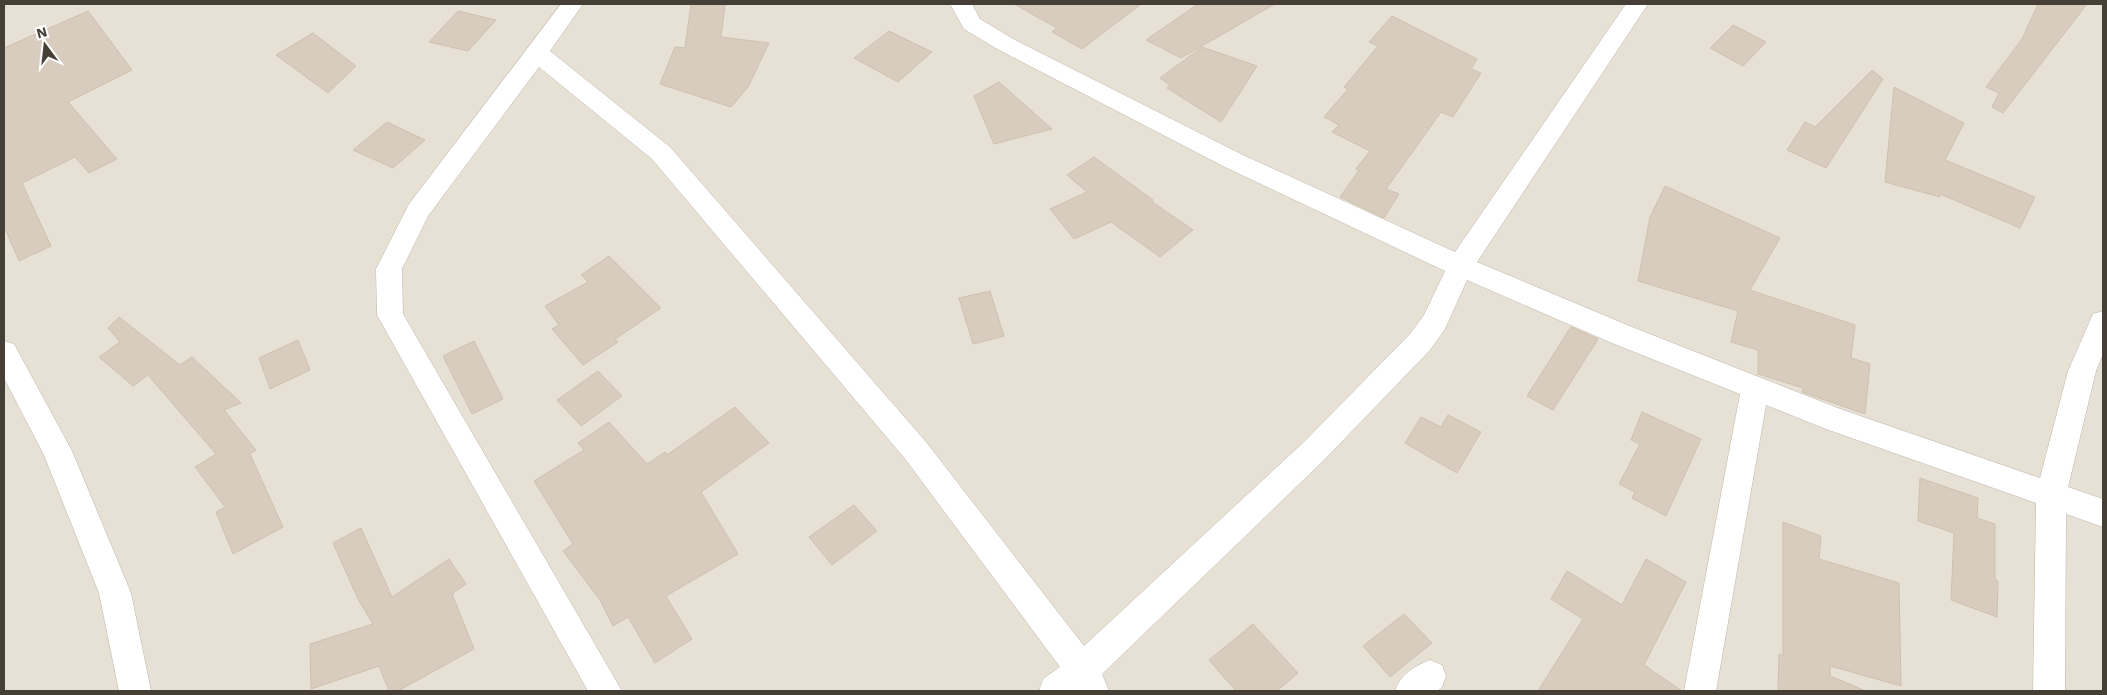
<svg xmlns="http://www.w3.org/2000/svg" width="2107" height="695" font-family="'Work Sans',sans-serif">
	<rect width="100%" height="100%" fill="#f3eee7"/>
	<!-- residential -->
	<path fill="#e7e0d5" d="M4 4H2103V691H4Z"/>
	<!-- building -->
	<path fill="#d8ccbf" stroke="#cfc1af" d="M691 4H725L721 37 769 43 748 87 731 107 660 84 675 47 685 48Z
		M1014 4H1141L1082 49 1052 32 1057 28Z
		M1198 4H1275L1181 58 1146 40Z
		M2038 4H2087L2003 113 1992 107 1999 93 1986 87 2022 39Z
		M88 11 132 70 68 102 117 159 89 173 75 157 22 183 51 246 19 261 4 226V48Z
		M458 11 496 20 468 51 429 42Z
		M1392 16 1477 59 1471 69 1481 73 1453 117 1441 112 1386 189 1399 194 1384 218 1340 197 1359 170 1356 169 1370 151 1332 132 1339 125 1324 117 1348 89 1344 87 1378 46 1369 42Z
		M1733 25 1766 42 1743 66 1710 48Z
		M889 31 932 52 898 82 854 58Z
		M313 33 356 66 328 93 276 55Z
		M1202 47 1257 66 1221 122 1167 88 1170 85 1160 78Z
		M1872 70 1883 79 1826 168 1787 150 1805 122 1815 127Z
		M999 82 1052 129 994 144 974 96Z
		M1894 87 1964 123 1945 160 2035 197 2020 228 1940 194V197L1885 182Z
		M387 122 425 140 393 168 353 150Z
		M1094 157 1153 200 1151 201 1193 230 1160 257 1111 222 1074 239 1050 209 1087 192 1067 175Z
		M1665 186 1780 238 1750 290 1855 325 1851 358 1870 364 1865 414 1802 392 1803 388 1758 374V350L1731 342 1738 311 1638 281 1650 217Z
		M609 256 661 308 615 339 618 342 583 365 552 329 559 325 545 306 588 282 581 275Z
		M990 291 1004 336 973 344 959 298Z
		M119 317 180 365 192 357 241 403 224 410 256 450 250 454 283 527 233 554 216 512 225 507 195 467 216 454 148 375 133 386 99 357 120 342 108 328Z
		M1571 327 1598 339 1553 410 1527 396Z
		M298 340 310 370 270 389 259 358Z
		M474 341 503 399 472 414 443 356Z
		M598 371 622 396 581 426 557 400Z
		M735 407 769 443 701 492 738 554 666 596 692 639 655 663 628 617 613 626 600 600 563 551 573 544 534 481 584 450 578 443 609 422 647 464 665 452 667 455Z
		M1642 412 1701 439 1666 516 1632 498 1635 492 1619 484 1640 444 1631 440Z
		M1448 415 1481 432 1457 473 1405 443 1421 417 1441 427Z
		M1920 478 1978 498 1977 518 1995 524V579L1998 581 1997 617 1951 600 1954 533 1918 521Z
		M854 505 877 531 832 565 809 537Z
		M1783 522 1821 536 1819 559 1899 583 1901 686 1830 666V676L1866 691H1778L1779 654 1783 656Z
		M361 528 392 597 449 559 466 584 452 594 474 649 398 691H389L379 666 311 689 310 644 373 624 358 599 333 543Z
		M1646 559 1686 582 1644 665 1682 691H1538L1583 619 1551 599 1567 571 1622 605Z
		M1404 614 1432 643 1390 677 1363 646Z
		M1253 624 1298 673 1277 691H1236L1209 660Z"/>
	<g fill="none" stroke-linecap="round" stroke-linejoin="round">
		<!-- minor casing -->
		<g stroke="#bfb6a9" stroke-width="1">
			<path id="minor" d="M561 4H583L550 51 670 147 926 442 1084 646 1304 442 1410 334 1424 315 1445 271 1225 167 999 50 964 29 950 4H972L980 19 1015 40 1243 155 1455 252 1626 4H1648L1477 262 1632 327 1843 410 2040 478 2068 371 2093 314 2103 311V354L2096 371 2068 487 2103 499V527L2066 514 2065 691H2033L2036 503 1826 429 1766 405 1716 691H1684L1740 394 1612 343 1467 280 1445 329 1430 350 1324 460 1102 674 1109 691H1039L1043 679 1060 667 906 460 652 159 539 67 428 216 402 269 403 314 622 691H588L377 315 376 269 409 204Z
				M4 341 14 344 72 451 131 593 151 691H119L99 593 44 455 4 378Z
				M1430 660 1442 665 1446 676 1442 687 1437 691H1395C1400 675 1414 666 1430 660Z"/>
		</g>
		<!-- minor -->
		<use href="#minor" fill="#fff" fill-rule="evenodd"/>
	</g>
	<!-- border -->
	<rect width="2107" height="695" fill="none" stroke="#463f36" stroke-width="10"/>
	<!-- north arrow -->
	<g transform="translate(45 45) rotate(345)" stroke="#ffffff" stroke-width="4" paint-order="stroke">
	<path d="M0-4L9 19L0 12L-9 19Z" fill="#463f36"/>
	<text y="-8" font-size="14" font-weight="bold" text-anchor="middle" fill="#463f36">N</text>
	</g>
</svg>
